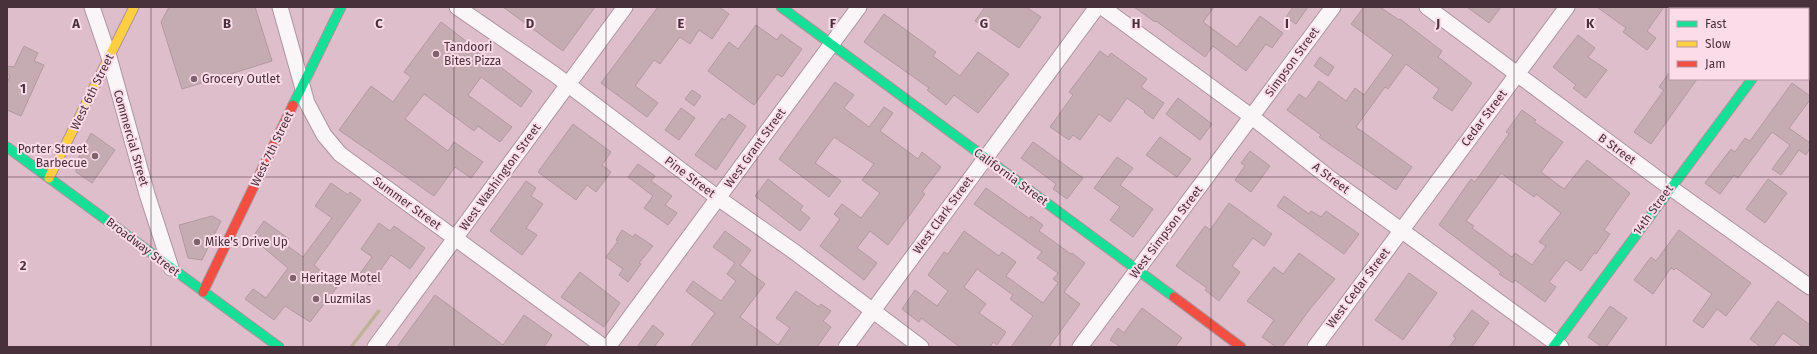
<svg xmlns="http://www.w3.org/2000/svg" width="1817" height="354" font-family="'Fira Sans',sans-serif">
	<rect width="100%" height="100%" fill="#dfbecc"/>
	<!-- green -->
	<path fill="#bdb196" d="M378 309 381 311 353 347H349Z"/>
	<!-- building -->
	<path fill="#c5acb3" stroke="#b299a0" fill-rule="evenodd" d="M169 7H255L272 61 182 89 161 22Z
		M503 7H595L563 51Z
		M658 7H719L729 14 712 39 699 30 690 44 680 37 660 64 654 60 635 86 658 103 647 117 601 83Z
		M985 7H1026L1041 17 1019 48 987 26 985 28 975 21Z
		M1134 7H1214L1203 22 1237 47 1260 16 1283 33 1272 48 1266 44 1246 71 1213 46 1205 57 1156 21 1155 22Z
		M1293 7H1308L1296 24 1286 17Z
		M1364 7H1380L1399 20 1400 19 1442 51 1438 57 1472 83 1452 111 1433 98 1439 89 1406 64 1388 89 1385 87 1356 127 1412 167 1396 190 1319 137 1321 135 1287 110 1299 94 1306 99 1319 81 1346 101 1355 88 1364 95 1393 55 1351 24Z
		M1467 7H1501L1489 23Z
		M1597 7H1664L1647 31 1656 38 1647 50 1623 32 1626 28Z
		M884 14 936 52 933 56 960 76 978 52 1009 74 978 113 954 95 946 105 927 90 929 88 864 42Z
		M441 22 532 91 521 107 481 77 468 95 512 127 500 142 478 126 474 131 424 94 405 119 448 151 454 142 483 162 471 178 455 167 434 196 339 130 371 86 393 102 411 77 404 72Z
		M756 25 777 40 781 34 802 49 782 77 777 74 754 105 708 71 729 42 738 49Z
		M1578 35 1595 48 1588 57 1607 70 1586 98 1573 88 1576 85 1553 67Z
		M24 46 38 53 34 61 44 65 21 116 7 110V83L10 76 7 74V66L14 67Z
		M1100 51 1108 57 1111 53 1147 79 1141 87 1164 103 1153 119 1144 112 1145 111 1127 98 1110 122 1099 114 1080 140 1073 135 1069 140 1050 127 1073 95 1069 92Z
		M1320 57 1334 67 1328 76 1314 66Z
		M1669 73 1670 79H1697L1651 144 1634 132 1664 90 1659 87Z
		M835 82 854 95 844 108 869 127 884 107 893 113 880 131 918 159 922 152 941 167 922 192 925 194 888 245 870 231 857 248 877 263 864 280 820 246 840 219 834 214 842 204 861 218 880 193 862 180 874 164 834 137 815 163 841 181 829 197 779 159Z
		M1792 83 1810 96V100L1789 128 1810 143V148L1806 155 1799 150 1781 175 1772 169 1790 145 1772 132 1738 178 1734 175 1720 194 1705 183 1731 149 1735 152 1745 138 1750 141Z
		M692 90 701 96 694 106 685 99Z
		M1178 98 1212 124 1200 140 1166 114Z
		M681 108 695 118 679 140 665 130Z
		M1522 110 1536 120 1534 122 1563 142 1541 172 1564 189 1587 160 1630 193 1604 230 1610 234 1596 254 1594 253 1581 271 1566 260 1549 282 1556 287 1545 302 1515 280 1513 283 1499 274 1501 272 1439 225 1471 179 1475 182 1509 134 1506 132ZM1501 173 1534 197 1536 194 1561 213 1539 242 1546 246 1532 265 1515 253 1512 257 1472 228 1474 226 1466 221Z
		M729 114 746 126 716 170 695 155 722 118 725 120Z
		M573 124 611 152 602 165 611 172 596 192 587 185 576 200 538 172Z
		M91 133 115 150 92 183 76 172V163Z
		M1160 137 1191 159 1177 177 1146 155Z
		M1033 142 1083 178 1067 199 1053 189 1056 184 1021 158Z
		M1250 151 1270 166 1251 192 1235 180 1245 166 1241 163Z
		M1117 157 1133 168 1120 185 1153 209 1133 237 1110 220 1120 207 1094 188Z
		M638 164 655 176 651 181 672 196 665 205 677 213 668 225 644 208 653 196 628 177Z
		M768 179 803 206 800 210 810 218 800 231 755 196Z
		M1768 179 1787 193 1765 223 1746 209Z
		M526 181 536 188 531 196 543 204 526 228 537 235 522 255 490 231Z
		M331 183 348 195 350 192 361 200 314 265 338 286 310 322 285 306 274 320 245 299 253 289 266 298 288 268 252 238 264 221 289 239 285 244 303 257 332 218 315 206Z
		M986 188 1030 219 1031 216 1043 225 1039 231 1071 254 1072 253 1085 263 1064 292 1080 304 1049 347H1011L1033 316 1010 299 1013 295 977 269 964 287 986 304 979 313 1006 332 997 345 993 342 990 347H960L921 318 919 322 902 309 915 290 937 306 948 291 928 275 944 252 948 254 964 231 999 256 1002 252 1016 262 1006 276 1043 303 1058 283 1053 279 1058 273 1037 258 1042 252 974 204Z
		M1284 196 1309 214 1311 211 1321 217 1326 211 1359 234 1344 254 1277 206Z
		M1229 203 1272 234 1264 246 1253 238 1232 266 1240 272 1219 301 1205 290 1207 288 1176 266 1205 226 1210 230Z
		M212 216 221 221 202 260 188 258 179 225Z
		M379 223 390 231 394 226 425 248 410 269 391 255 370 285 358 276 372 257 361 249Z
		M622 230 633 237 635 234 653 246 639 263 641 264 628 282 619 275 623 269 606 257 618 241 616 240Z
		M1679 230 1751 283 1726 316 1717 309 1703 328 1693 321 1712 294 1676 268 1674 270 1671 268 1653 294 1634 280 1651 257 1656 261Z
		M725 231 751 250 740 265 765 284 740 317 778 345 790 328 776 318 796 291 819 307 821 304 831 311 823 321 831 327 817 347H690L715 313 686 291 693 281 721 301 736 281 727 274 735 263 713 247Z
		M1299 253 1335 279 1310 309 1282 347H1276L1262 337 1274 320 1247 301 1274 267 1283 274Z
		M580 272 620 303 604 327 561 297Z
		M1409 273 1437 293 1403 340 1375 320Z
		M435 295 503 345 524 315 552 335 544 347H397Z
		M1778 301 1810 325V347H1803L1783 333 1773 347H1761L1750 339Z
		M1610 306 1627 318 1606 347H1602L1588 337Z
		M1142 308 1182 338 1175 347H1121L1110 340 1118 328 1124 333Z
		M1472 310 1489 323 1472 347H1449L1456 338 1453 336Z
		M653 325 664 334 654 347H637Z"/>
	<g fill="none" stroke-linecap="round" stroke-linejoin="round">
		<!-- street casing -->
		<g stroke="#ad949e" stroke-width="17">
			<path id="street" d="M92 7 109 57 147 194 171 268
				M280 7 307 103 324 135 340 154 604 347
				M457 7 554 74 718 198 796 253 921 347
				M1102 7 1252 117 1327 176 1561 347
				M1427 7 1657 178 1810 287
				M1750 7 1753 9
				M1808 49 1810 51
				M375 347 625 7
				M608 347 859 7
				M846 347 1097 7
				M1080 347 1333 7
				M1315 347 1567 7"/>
		</g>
		<!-- fast casing -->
		<g stroke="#ad949e" stroke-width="11">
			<path id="fast" d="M781 7 1174 297
				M1803 9 1805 7
				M293 105 341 7
				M7 147 279 347
				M1553 347 1752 79"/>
		</g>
		<!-- slow casing -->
		<g stroke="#ad949e" stroke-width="11">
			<path id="slow" d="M49 178 134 7"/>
		</g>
		<!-- jam casing -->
		<g stroke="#ad949e" stroke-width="11">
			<path id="jam" d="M203 292 293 105
				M1174 297 1241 347"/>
		</g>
		<!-- street -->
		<use href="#street" stroke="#faf5f7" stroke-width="15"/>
		<!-- fast -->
		<use href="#fast" stroke="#16e098" stroke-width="9"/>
		<!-- slow -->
		<use href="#slow" stroke="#ffcf43" stroke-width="9"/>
		<!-- jam -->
		<use href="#jam" stroke="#f24e42" stroke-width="9"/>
	</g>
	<!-- grid -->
	<path fill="none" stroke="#49313b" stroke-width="1" stroke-opacity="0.55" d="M151 7V347M303 7V347M454 7V347M606 7V347M757 7V347M908 7V347M1060 7V347M1211 7V347M1363 7V347M1514 7V347M1666 7V347M7 177H1810"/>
	<!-- markers -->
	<g fill="#7e626e" stroke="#fbdce8" stroke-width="1.5">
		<circle cx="436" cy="54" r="4"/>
		<circle cx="194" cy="79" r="4"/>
		<circle cx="95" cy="156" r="4"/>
		<circle cx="197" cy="242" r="4"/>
		<circle cx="293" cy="278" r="4"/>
		<circle cx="316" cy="299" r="4"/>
	</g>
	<g text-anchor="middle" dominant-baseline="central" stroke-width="4" stroke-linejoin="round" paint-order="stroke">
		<!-- poi labels -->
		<g font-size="12" fill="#49313b" stroke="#fbdce8" text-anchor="start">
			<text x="444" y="47">Tandoori<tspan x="444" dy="14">Bites Pizza</tspan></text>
			<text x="202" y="79">Grocery Outlet</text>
			<text x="87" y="149" text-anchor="end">Porter Street<tspan x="87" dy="14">Barbecue</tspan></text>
			<text x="205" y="242">Mike's Drive Up</text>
			<text x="301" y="278">Heritage Motel</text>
			<text x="324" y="299">Luzmilas</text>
		</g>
		<!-- street labels -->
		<g font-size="12" fill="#49313b" stroke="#fbdce8">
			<text transform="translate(1292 62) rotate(-54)">Simpson Street</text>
			<text transform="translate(92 92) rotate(-64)">West 6th Street</text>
			<text transform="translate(1484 118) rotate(-53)">Cedar Street</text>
			<text transform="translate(131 138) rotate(74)">Commercial Street</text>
			<text transform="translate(755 148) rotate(-54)">West Grant Street</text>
			<text transform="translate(272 149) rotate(-64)">West 7th Street</text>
			<text transform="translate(1617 149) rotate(36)">B Street</text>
			<text transform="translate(500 177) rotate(-54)">West Washington Street</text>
			<text transform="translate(690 177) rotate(37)">Pine Street</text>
			<text transform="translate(1011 177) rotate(36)">California Street</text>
			<text transform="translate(1331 178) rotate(37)">A Street</text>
			<text transform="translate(407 203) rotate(36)">Summer Street</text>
			<text transform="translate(1653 210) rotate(-54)">14th Street</text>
			<text transform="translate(943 215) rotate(-54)">West Clark Street</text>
			<text transform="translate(1166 232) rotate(-53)">West Simpson Street</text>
			<text transform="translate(143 247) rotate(37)">Broadway Street</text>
			<text transform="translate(1358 288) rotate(-53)">West Cedar Street</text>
		</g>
	</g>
	<g font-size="13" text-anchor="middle" font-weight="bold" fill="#49313b" stroke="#fbdce8" stroke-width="4" stroke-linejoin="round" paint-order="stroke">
		<text x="76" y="28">A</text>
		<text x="227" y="28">B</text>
		<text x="379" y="28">C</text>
		<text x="530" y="28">D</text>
		<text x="681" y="28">E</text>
		<text x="833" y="28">F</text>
		<text x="984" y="28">G</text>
		<text x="1136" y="28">H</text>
		<text x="1287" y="28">I</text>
		<text x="1438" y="28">J</text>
		<text x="1590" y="28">K</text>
		<text x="23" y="93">1</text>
		<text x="23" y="270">2</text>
	</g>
	<!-- border -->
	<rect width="1817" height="354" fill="none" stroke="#49313b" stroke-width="16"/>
	<!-- legend -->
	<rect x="1669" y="8" width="140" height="72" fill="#fbdce8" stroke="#b498a3"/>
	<rect x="1677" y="21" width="20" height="6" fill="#16e098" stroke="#b498a3"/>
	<text x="1705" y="28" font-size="12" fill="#49313b">Fast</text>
	<rect x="1677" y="41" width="20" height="6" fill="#ffcf43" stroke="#b498a3"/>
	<text x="1705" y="48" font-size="12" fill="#49313b">Slow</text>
	<rect x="1677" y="61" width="20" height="6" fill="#f24e42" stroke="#b498a3"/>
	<text x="1705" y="68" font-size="12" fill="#49313b">Jam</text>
</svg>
